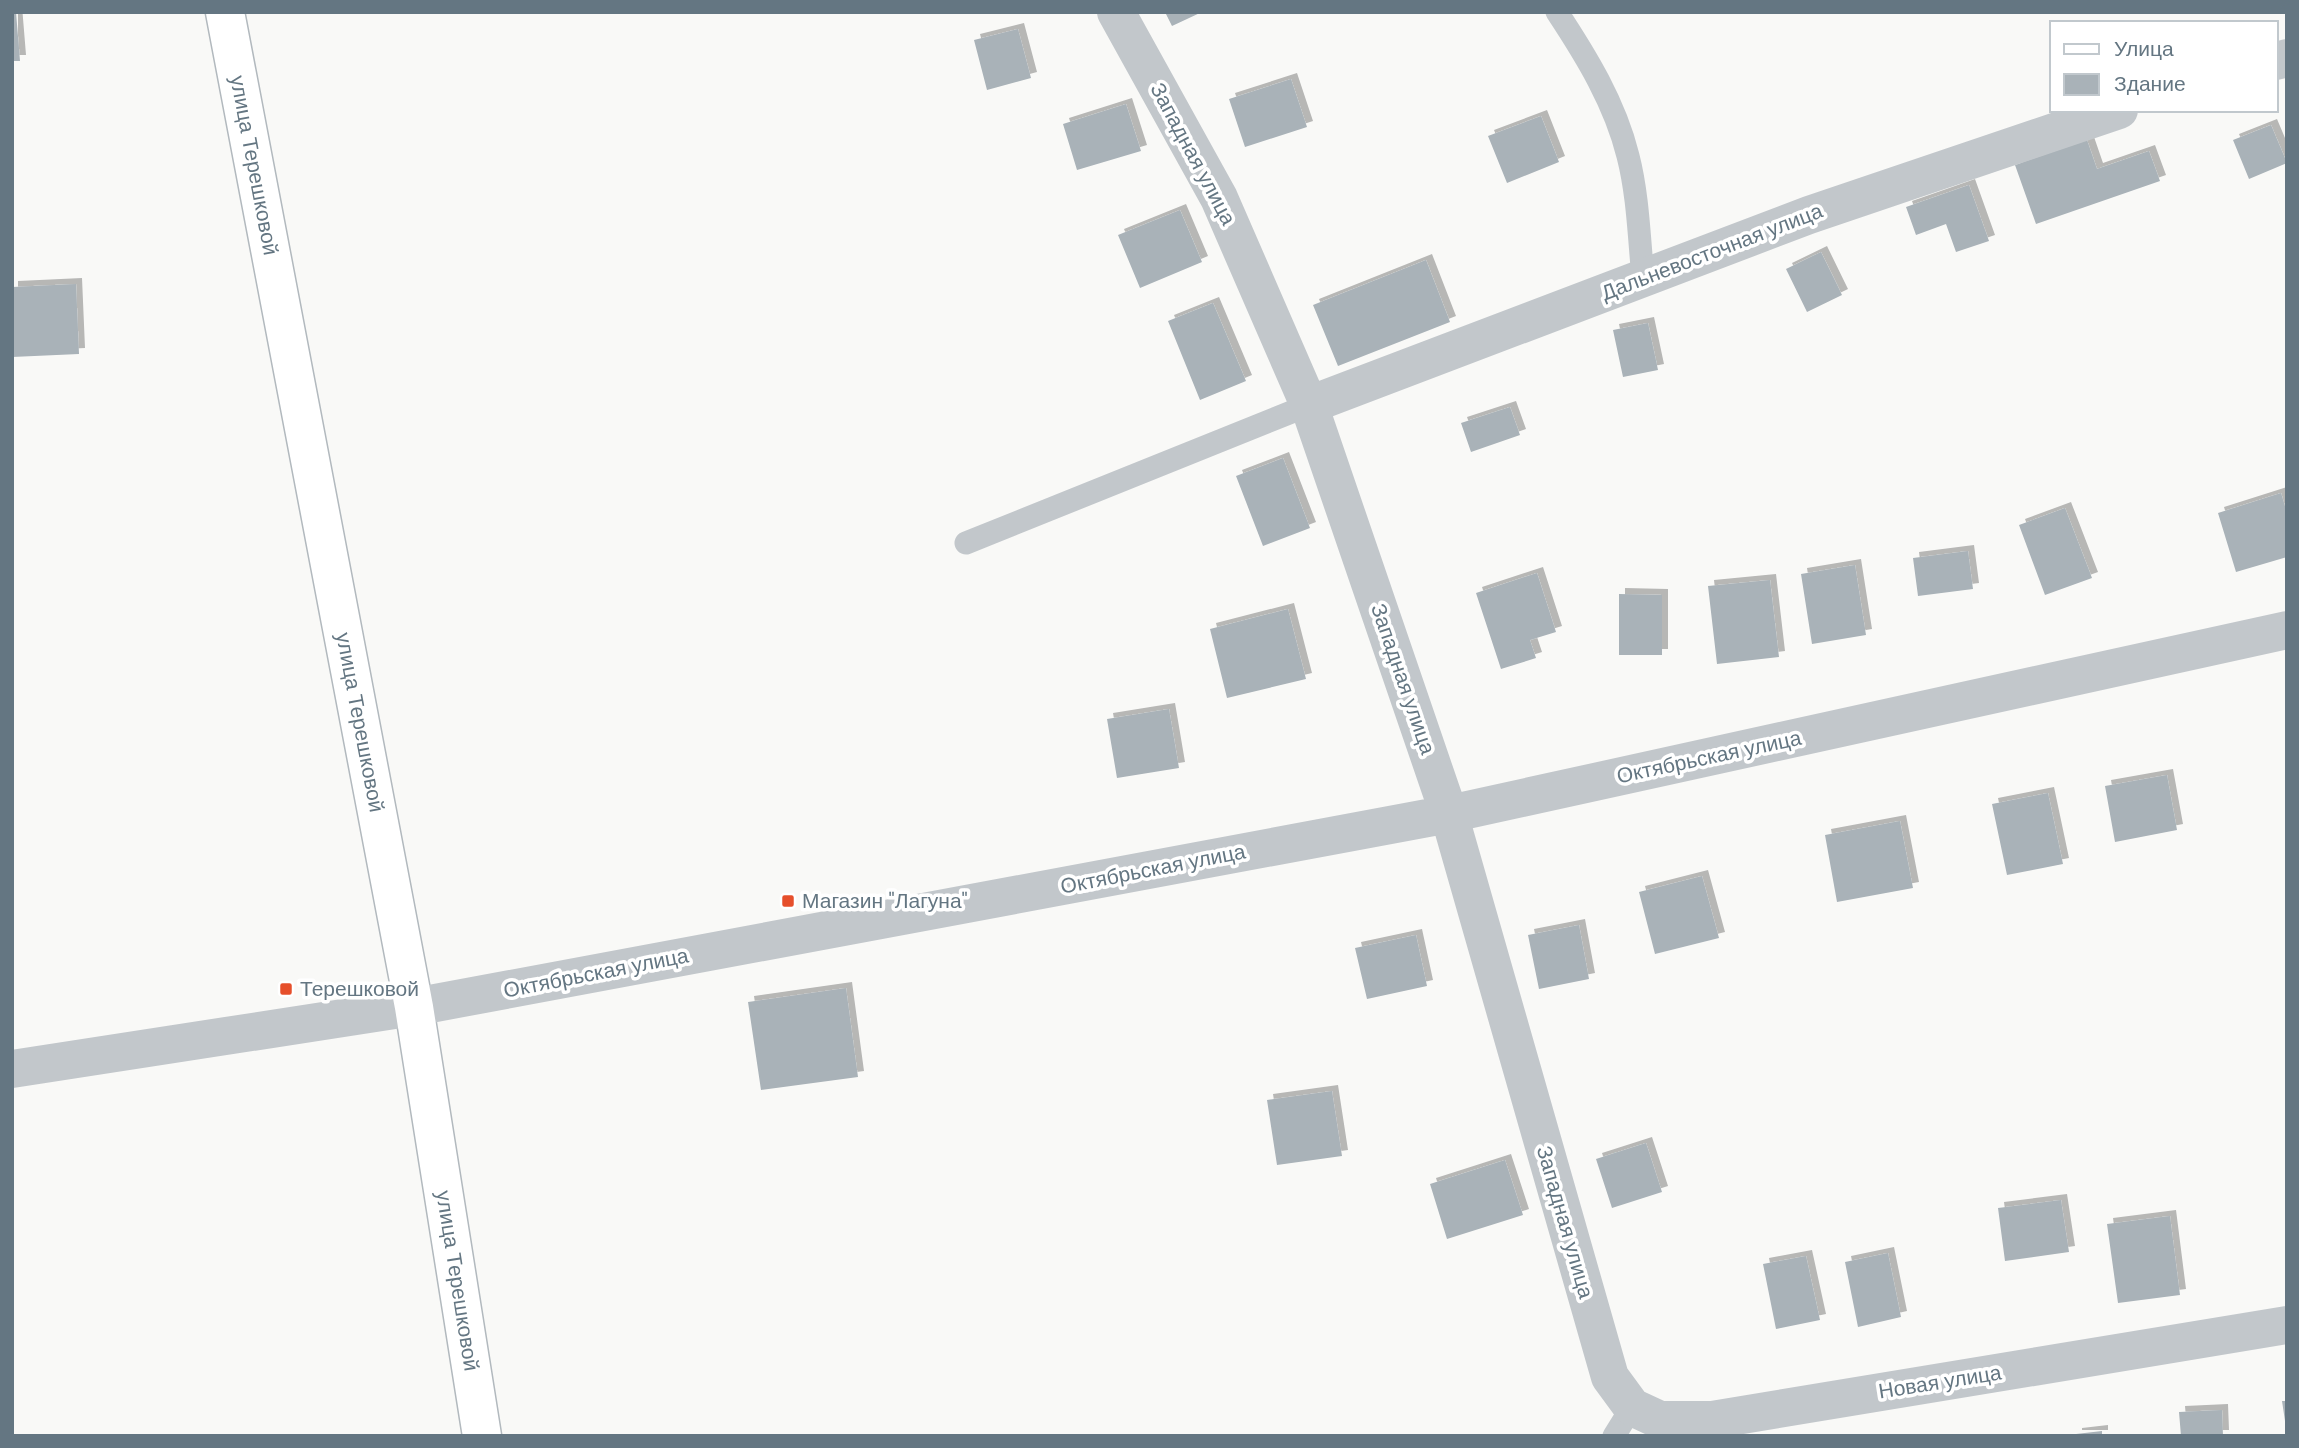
<svg xmlns="http://www.w3.org/2000/svg" width="2299" height="1448" font-family="'DM Sans',sans-serif">
	<defs>
		<filter id="shadow"><feDropShadow dx="6" dy="-6" stdDeviation="0" flood-color="#0004"/></filter>
	</defs>
	<rect width="100%" height="100%" fill="#f9f9f7"/>
	<!-- building -->
	<path fill="#a9b2b8" filter="url(#shadow)" d="M12 12H16L20 61H12Z
		M1165 12H1202L1172 26Z
		M1018 29 1031 78 987 90 974 40Z
		M1291 79 1307 127 1245 147 1229 99Z
		M1126 104 1141 151 1077 170 1063 124Z
		M1541 116 1559 162 1507 183 1488 136Z
		M2271 125 2287 163 2249 179 2233 140Z
		M2087 140 2097 169 2149 151 2160 181 2036 224 2015 165Z
		M1969 185 1989 241 1956 252 1946 224 1916 235 1906 207Z
		M1180 210 1202 262 1140 288 1118 235Z
		M1821 252 1842 295 1807 312 1786 269Z
		M1426 260 1450 322 1338 366 1313 305Z
		M76 284 79 354 12 357V287Z
		M1213 303 1246 381 1200 400 1168 321Z
		M1648 323 1658 370 1623 377 1613 330Z
		M1510 407 1520 435 1471 452 1461 423Z
		M1283 458 1310 528 1263 546 1236 476Z
		M2281 493 2287 513V557L2236 572 2218 513Z
		M2065 508 2092 578 2045 595 2019 525Z
		M1968 551 1973 589 1918 596 1913 558Z
		M1855 565 1866 635 1812 644 1801 574Z
		M1537 573 1556 632 1530 640 1536 658 1501 669 1476 593Z
		M1770 580 1779 657 1717 664 1708 586Z
		M1619 594 1662 595V655H1619Z
		M1288 609 1306 679 1227 698 1210 629Z
		M1169 709 1179 768 1117 778 1107 719Z
		M2167 775 2177 830 2115 842 2105 786Z
		M2048 793 2063 864 2007 875 1992 804Z
		M1900 821 1913 888 1837 902 1825 835Z
		M1702 876 1719 938 1655 954 1639 892Z
		M1579 925 1589 979 1539 989 1528 935Z
		M1416 935 1427 986 1367 999 1355 948Z
		M846 988 858 1077 761 1090 748 1002Z
		M1332 1091 1342 1156 1277 1165 1267 1100Z
		M1646 1143 1662 1192 1612 1208 1596 1159Z
		M1505 1160 1523 1215 1447 1239 1430 1184Z
		M2061 1200 2069 1252 2005 1261 1998 1208Z
		M2170 1216 2180 1295 2118 1303 2107 1224Z
		M1888 1253 1901 1317 1858 1327 1845 1262Z
		M1806 1256 1820 1320 1776 1329 1763 1264Z
		M2282 1401H2287V1421H2285Z
		M2222 1410 2223 1436H2181L2179 1412Z
		M2102 1431V1436H2076V1434Z"/>
	<g fill="none" stroke-linecap="round" stroke-linejoin="round">
		<!-- secondary casing -->
		<g stroke="#b2b9be" stroke-width="41">
			<g id="secondary">
				<path id="s1" d="M225 12 414 1007 482 1436"/>
			</g>
		</g>
		<!-- service -->
		<path stroke="#c2c7cb" stroke-width="23" d="M1557 12C1586 56 1615 103 1628 156 1638 195 1639 237 1643 278
			M966 543 1309 405
			M1614 1436 1632 1407"/>
		<!-- minor -->
		<path stroke="#c2c7cb" stroke-width="38" d="M1116 12 1219 198 1309 405 1449 814 1610 1377 1632 1407 1660 1420H1712L2287 1325
			M2276 61 2287 58
			M1309 405 1809 215 2119 110
			M12 1069 414 1007 1449 814 2287 630"/>
		<!-- secondary -->
		<use href="#secondary" stroke="#fff" stroke-width="38"/>
	</g>
	<!-- markers -->
	<g fill="#e64f2b" stroke="#fff" stroke-width="2.5">
		<rect x="781" y="894" width="14" height="14" rx="3.5"/>
		<rect x="279" y="982" width="14" height="14" rx="3.5"/>
	</g>
	<g text-anchor="middle" dominant-baseline="central" stroke-width="7" stroke-linejoin="round" paint-order="stroke">
		<!-- street labels -->
		<g font-size="21" fill="#647682" stroke="#fff">
			<text transform="translate(1193 154) rotate(62)">Западная улица</text>
			<text stroke="none"><textPath href="#s1" startOffset="156">улица Терешковой</textPath></text>
			<text transform="translate(1712 252) rotate(-21)">Дальневосточная улица</text>
			<text transform="translate(1403 679) rotate(71)">Западная улица</text>
			<text stroke="none"><textPath href="#s1" startOffset="723">улица Терешковой</textPath></text>
			<text transform="translate(1709 757) rotate(-12)">Октябрьская улица</text>
			<text transform="translate(1153 869) rotate(-11)">Октябрьская улица</text>
			<text transform="translate(596 973) rotate(-11)">Октябрьская улица</text>
			<text transform="translate(1565 1222) rotate(74)">Западная улица</text>
			<text stroke="none"><textPath href="#s1" startOffset="1290">улица Терешковой</textPath></text>
			<text transform="translate(1940 1382) rotate(-9)">Новая улица</text>
		</g>
		<!-- poi labels -->
		<g font-size="21" fill="#647682" stroke="#fff" text-anchor="start">
			<text x="802" y="901">Магазин "Лагуна"</text>
			<text x="300" y="989">Терешковой</text>
		</g>
	</g>
	<!-- border -->
	<rect width="2299" height="1448" fill="none" stroke="#647682" stroke-width="28"/>
	<!-- legend -->
	<rect x="2050" y="21" width="228" height="91" fill="#ffffff" stroke="#c1c8cd" stroke-width="2"/>
	<rect x="2064" y="44" width="35" height="10" fill="#ffffff" stroke="#c1c8cd" stroke-width="2"/>
	<text x="2114" y="56" font-size="21" fill="#647682">Улица</text>
	<rect x="2064" y="74" width="35" height="21" fill="#a9b2b8" stroke="#c1c8cd" stroke-width="2"/>
	<text x="2114" y="91" font-size="21" fill="#647682">Здание</text>
</svg>
